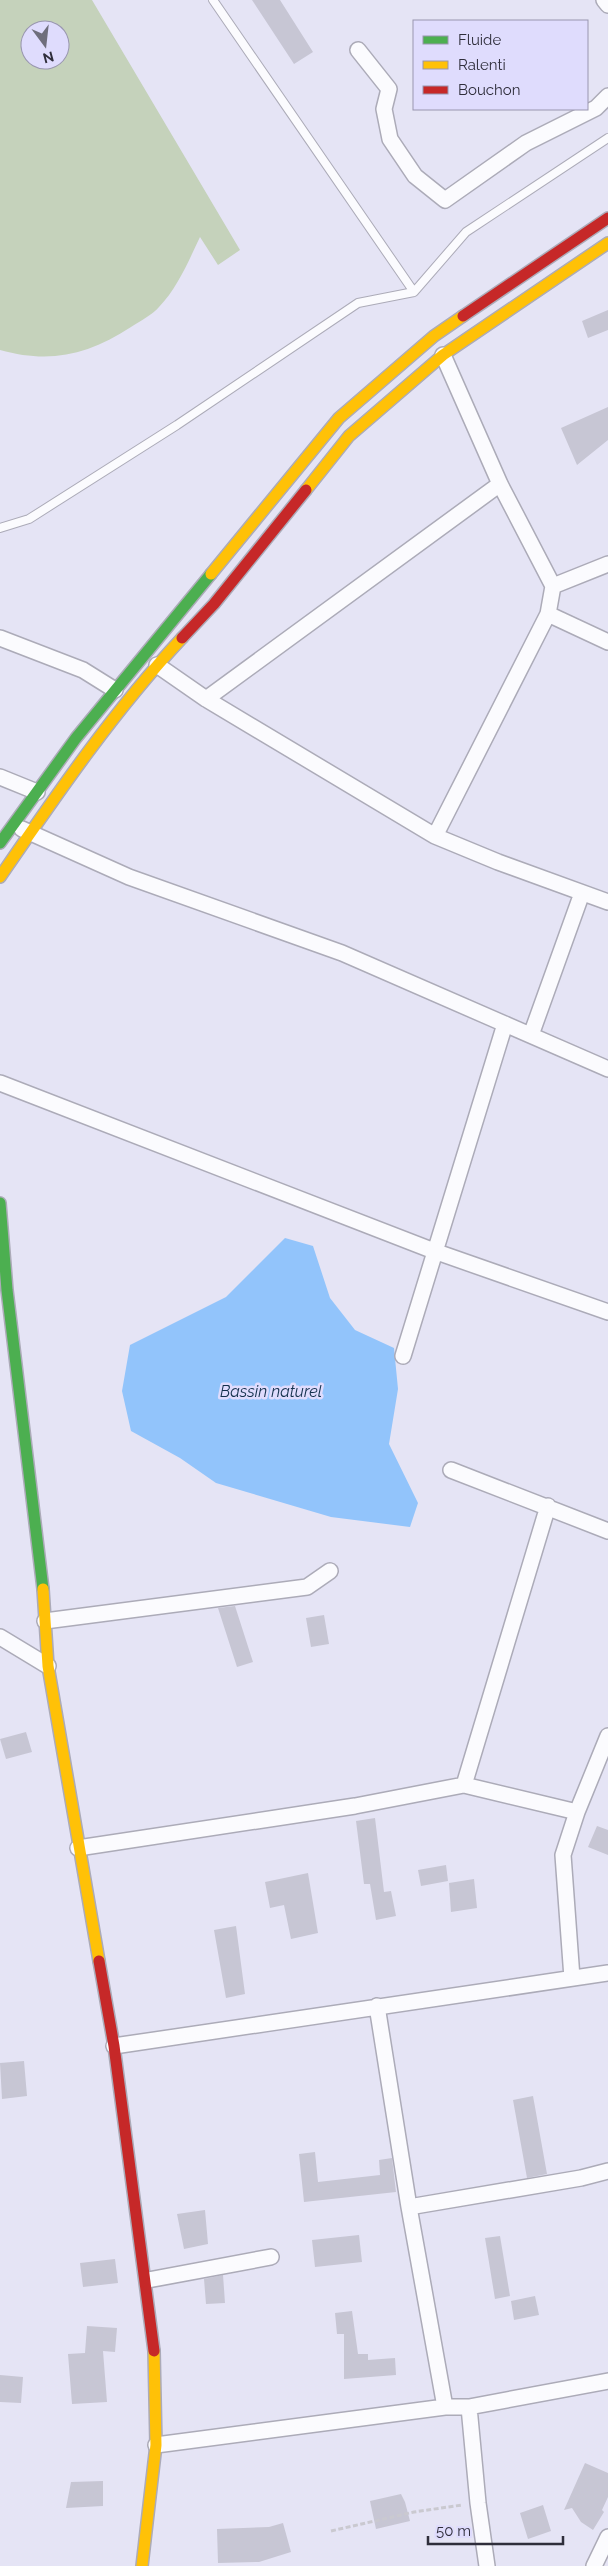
<svg xmlns="http://www.w3.org/2000/svg" width="608" height="2566" font-family="Raleway,sans-serif">
	<rect width="100%" height="100%" fill="#e5e4f5"/>
	<!-- green -->
	<path fill="#c5d2bb" fill-rule="evenodd" d="M0 0H92L240 250 218 265 200 237C188 262 178 287 159 307 152 315 140 321 131 327 88 355 50 364 0 350ZM30 30H60V60H30Z"/>
	<!-- water -->
	<path fill="#92c4fb" d="M285 1238 313 1246 330 1298 355 1330 394 1348 398 1389 389 1444 418 1503 410 1527 331 1517 216 1483 180 1458 131 1431 122 1391 130 1345 226 1297Z"/>
	<!-- building -->
	<path fill="#c7c6d4" d="M252 0H280L313 52 294 64Z
		M608 310V330L588 338 582 321Z
		M608 407V440L577 465 561 428Z
		M235 1606 253 1662 237 1667 218 1608Z
		M324 1615 329 1644 311 1647 306 1618Z
		M26 1732 32 1752 6 1759 0 1739Z
		M375 1818 384 1892 391 1891 396 1916 376 1920 370 1884H364L356 1821Z
		M597 1826 608 1830V1855L588 1847Z
		M446 1865 448 1881 421 1886 418 1870Z
		M308 1873 318 1933 291 1939 284 1905 270 1908 265 1882Z
		M474 1879 477 1908 451 1912 449 1883Z
		M236 1926 245 1994 226 1998 214 1930Z
		M24 2061 27 2096 2 2099 0 2063Z
		M533 2096 547 2174 527 2178 513 2100Z
		M315 2152 318 2182 380 2175 379 2160 392 2158 396 2192 304 2202 299 2154Z
		M205 2210 208 2244 184 2249 177 2214Z
		M359 2235 362 2262 315 2267 312 2240Z
		M500 2236 510 2296 495 2299 485 2238Z
		M115 2259 118 2283 83 2287 80 2263Z
		M223 2275 225 2303 206 2304 204 2279Z
		M535 2296 539 2315 514 2320 511 2301Z
		M352 2311 358 2354H368V2360L395 2358 396 2375 344 2379V2334H337L335 2313Z
		M87 2326 117 2328 115 2352 103 2351 107 2402 72 2404 68 2354 85 2353Z
		M0 2375 23 2377 21 2403 0 2402Z
		M585 2463 608 2473V2497L602 2510 604 2512 593 2530 581 2522 572 2508 564 2510Z
		M103 2481V2506L66 2508 71 2482Z
		M401 2494 405 2502 410 2521 376 2529 370 2501Z
		M543 2505 551 2531 528 2539 520 2513Z
		M283 2523 291 2552 259 2562 218 2563 217 2529 269 2527Z"/>
	<g fill="none" stroke-linecap="round" stroke-linejoin="round">
		<!-- lane casing -->
		<g stroke="#acabb8" stroke-width="10">
			<path id="lane" d="M213 0 414 292
				M0 528 29 519 177 425 358 303 414 292 466 232 608 138"/>
		</g>
		<!-- street casing -->
		<g stroke="#acabb8" stroke-width="18">
			<path id="street" d="M604 0 608 5
				M358 50 389 89 384 109 390 139 415 176 445 200 526 143 596 108 608 96
				M443 355 500 484 553 586 548 614 608 642
				M553 586 608 564
				M0 638 83 670 115 690
				M157 665 206 699 435 836 498 862 608 902
				M206 699 500 484
				M0 777 37 792
				M22 829 129 877 342 953 608 1069
				M435 836 548 614
				M531 1035 582 893
				M0 1083 434 1251 608 1312
				M403 1356 505 1024
				M451 1470 608 1531
				M45 1621 307 1587 330 1571
				M0 1637 48 1666
				M464 1785 548 1506
				M78 1848 355 1806 464 1785 577 1812
				M572 1978 563 1855 577 1812 608 1736
				M377 2006 409 2207
				M114 2046 608 1973
				M148 2280 271 2257
				M445 2407 409 2207 581 2178 608 2171
				M469 2407 478 2503 487 2566
				M156 2445 445 2407H469L608 2381
				M594 2566 608 2537"/>
		</g>
		<!-- fast casing -->
		<g stroke="#acabb8" stroke-width="14">
			<path id="fast" d="M0 843 76 738 211 574
				M0 1203 7 1290 43 1589"/>
		</g>
		<!-- slow casing -->
		<g stroke="#acabb8" stroke-width="14">
			<path id="slow" d="M306 490 349 436 443 355 608 243
				M211 574 339 418 434 336 463 316
				M0 877C57 794 113 712 182 638
				M43 1589 48 1666 99 1961
				M142 2566 156 2445 154 2351"/>
		</g>
		<!-- jam casing -->
		<g stroke="#acabb8" stroke-width="14">
			<path id="jam" d="M463 316 608 218
				M182 638 214 604 306 490
				M99 1961 114 2046 154 2351"/>
		</g>
		<!-- path -->
		<path stroke="#cac9d0" stroke-width="3" stroke-dasharray="5 2.5" stroke-linecap="butt" d="M331 2531 414 2512 462 2505"/>
		<!-- lane -->
		<use href="#lane" stroke="#fbfbfe" stroke-width="8"/>
		<!-- street -->
		<use href="#street" stroke="#fbfbfe" stroke-width="15"/>
		<!-- fast -->
		<use href="#fast" stroke="#4caf50" stroke-width="11"/>
		<!-- slow -->
		<use href="#slow" stroke="#ffc107" stroke-width="11"/>
		<!-- jam -->
		<use href="#jam" stroke="#c62828" stroke-width="11"/>
	</g>
	<g text-anchor="middle" dominant-baseline="central" stroke-width="5" stroke-linejoin="round" paint-order="stroke">
		<!-- water labels -->
		<g font-size="16" font-style="italic" fill="#13304c" stroke="#dfdcfd">
			<text x="271" y="1391">Bassin naturel</text>
		</g>
	</g>
	<!-- legend -->
	<rect x="413" y="20" width="175" height="90" fill="#dfdcfd" stroke="#9996af"/>
	<rect x="423" y="36" width="25" height="8" fill="#4caf50" stroke="#9996af"/>
	<text x="458" y="45" font-size="15" fill="#2f2e3b">Fluide</text>
	<rect x="423" y="61" width="25" height="8" fill="#ffc107" stroke="#9996af"/>
	<text x="458" y="70" font-size="15" fill="#2f2e3b">Ralenti</text>
	<rect x="423" y="86" width="25" height="8" fill="#c62828" stroke="#9996af"/>
	<text x="458" y="95" font-size="15" fill="#2f2e3b">Bouchon</text>
	<!-- north arrow -->
	<g transform="translate(45 45) rotate(165)"><circle r="24" fill="#dfdcfd" stroke="#9996af"/>
	<path d="M0-4L9 19L0 12L-9 19Z" fill="#6f6e7c"/>
	<text y="-8" font-size="14" font-weight="bold" text-anchor="middle" fill="#2f2e3b">N</text>
	</g>
	<!-- scale -->
	<path d="M428 2536v8h135v-8" fill="none" stroke="#2f2e3b" stroke-width="2.5"/>
	<text x="436" y="2536" font-size="15" fill="#2f2e3b" stroke="#dfdcfd" stroke-width="4" paint-order="stroke">50 m</text>
</svg>
